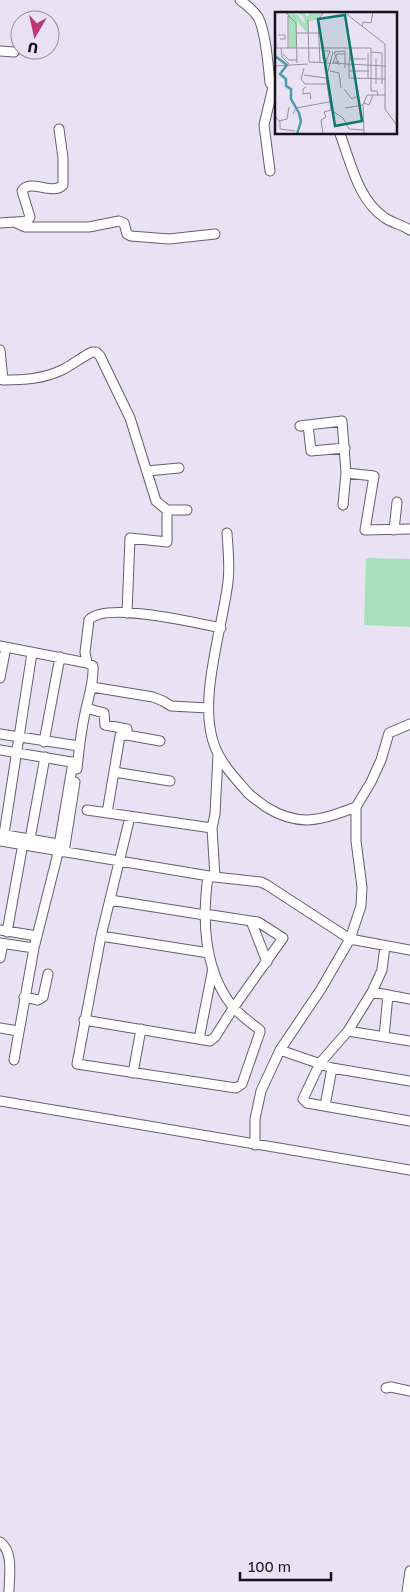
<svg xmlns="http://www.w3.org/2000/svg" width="410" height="1592" font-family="'Golos Text',sans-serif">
	<rect width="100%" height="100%" fill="#e9e2f5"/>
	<!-- green -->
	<path fill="#aadfbb" d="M366 558 410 559V627L364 625Z"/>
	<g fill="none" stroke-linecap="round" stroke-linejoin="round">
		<!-- minor casing -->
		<g stroke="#655f6f" stroke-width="11">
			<path id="minor" d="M240 0C247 5 253 10 258 17 266 32 268 65 270 83L276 89
				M0 51 14 52
				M340 134C351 163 358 200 385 218 393 223 402 225 410 230
				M270 171 264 125 273 87
				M17 222 27 221 30 217 22 191C30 178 52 196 63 185V158L59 129
				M0 223 14 222 25 227H89L119 221 124 223 127 234 131 236 169 239 215 234
				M0 350 3 380 0 379
				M3 380C24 380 43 379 62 370 72 365 82 357 92 352H96L100 356 130 418 156 501 167 510H187
				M308 425 342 421 346 473 374 476 365 530 410 529
				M300 426 308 425 311 451 345 448
				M147 471 179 468
				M343 505 346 473
				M394 530 397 502
				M227 533C228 549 230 567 228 582 222 631 197 702 215 747 222 765 236 779 248 793 254 799 260 802 266 807 300 828 321 820 356 807
				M127 613 130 538 167 542V510
				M0 646 87 663 93 666C94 681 89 695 86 709 81 729 79 749 77 769
				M87 663 85 652 89 620C105 601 197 623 221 628
				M0 678 6 647
				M92 687 153 697 163 701 171 706 208 708
				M86 708 104 713 105 725 127 729V735
				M0 734 79 746
				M44 742 60 657
				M0 750 77 763
				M114 772 170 781
				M87 810 212 828 215 877
				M107 813 120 736 127 735 160 741
				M130 817 101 936 77 1064 236 1088 242 1084 260 1032V1030C251 1023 240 1015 233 1007 204 971 202 920 208 876
				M212 828 215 814 218 755
				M0 834 64 845
				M4 834 32 653
				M30 839 45 757
				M0 841 215 877 261 882 267 885 350 939 410 950
				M64 852 75 782
				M110 900 205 915
				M251 921 267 962
				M0 930 37 936
				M7 932 24 838
				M101 936 209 953
				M0 943 34 948
				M385 946 382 970 372 992 348 1031 320 1063 303 1099 307 1103 410 1121
				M0 958 3 944
				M372 992 410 999
				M24 997 38 1000 43 997 48 974
				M84 1020 210 1041 215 1037 234 1007 283 938 258 922 205 914
				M0 1028 18 1031
				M348 1031 410 1041
				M384 1037 388 995
				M199 1039 213 968
				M280 1050 332 1068 410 1081
				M14 1060 34 948 57 857 73 762
				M133 1073 141 1029
				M0 1101 410 1170
				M325 1106 332 1068
				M255 1145V1119L261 1091 280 1050 321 989 350 939 361 906 362 887 356 841V807L371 782 381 760 389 733 410 724
				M386 1388 391 1387 410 1391
				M0 1542C14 1552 9 1576 9 1592
				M407 1592 410 1571"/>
		</g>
		<!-- minor -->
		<use href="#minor" stroke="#fff" stroke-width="9"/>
	</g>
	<!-- overview -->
	<g transform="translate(275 12)">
		<rect width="122" height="122" fill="#e9e2f5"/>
		<path d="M10 0 22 2 30 12 28 4 22 0H29L33 5 35 0H49L42 8 34 9 32 21 22 9V36H14L13 4Z" fill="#aadfbb"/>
		<path fill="none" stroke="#4b9aad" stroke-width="2.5" d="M0 44 12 53 5 62 11 67V74L16 77V87L24 101 26 109 22 122"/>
		<path fill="none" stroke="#95909d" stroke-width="1" d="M0 0 1 36H96M10 0 21 11 22 51M69 0 110 32V97L123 115M13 4V36M33 8 34 50M87 15 88 10 96 11 98 0M21 21H46M3 23H10V27H5M6 36 7 45 14 52M96 36V79H102L103 83M96 40 107 41V72M8 42 14 48H22M74 47H91M101 47V72M34 50 111 54M45 50 43 8 49 0M51 50 55 39H48V47H52M64 50H58L62 42H70M64 53 59 40 70 39V56M74 53V66L110 67M0 54 33 52M74 54 75 39M29 56 26 67 30 72H52M55 59 64 61 66 76M74 59H94M29 63 51 66 56 98 68 106 74 117 89 118M51 66 58 40M93 66V41M31 75 28 77V82L35 81 36 87M69 77 77 87 83 84M89 91 94 93 98 83M88 93 89 122M70 96 88 93 92 83H110M18 102 21 96 54 90M0 104 5 110V117L20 119M4 109 12 107 14 95M48 122 46 108 51 105 49 100 56 98"/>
		<path fill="#0f766e" fill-opacity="0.15" stroke="#0f766e" stroke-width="2.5" d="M70 3 87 109 60 114 43 7Z"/>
		<rect width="122" height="122" fill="none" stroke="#16141a" stroke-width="2.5"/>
	</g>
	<!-- north arrow -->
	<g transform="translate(35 35) rotate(189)"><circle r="24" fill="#e9e2f5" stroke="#95909d"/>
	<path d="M0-4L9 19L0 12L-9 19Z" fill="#bb3578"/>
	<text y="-8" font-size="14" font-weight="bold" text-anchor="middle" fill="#16141a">U</text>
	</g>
	<!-- scale -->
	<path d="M240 1572v8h91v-8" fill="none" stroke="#16141a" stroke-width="2.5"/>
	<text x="248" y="1572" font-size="15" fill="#16141a" stroke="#e9e2f5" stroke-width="4" paint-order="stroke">100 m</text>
</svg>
